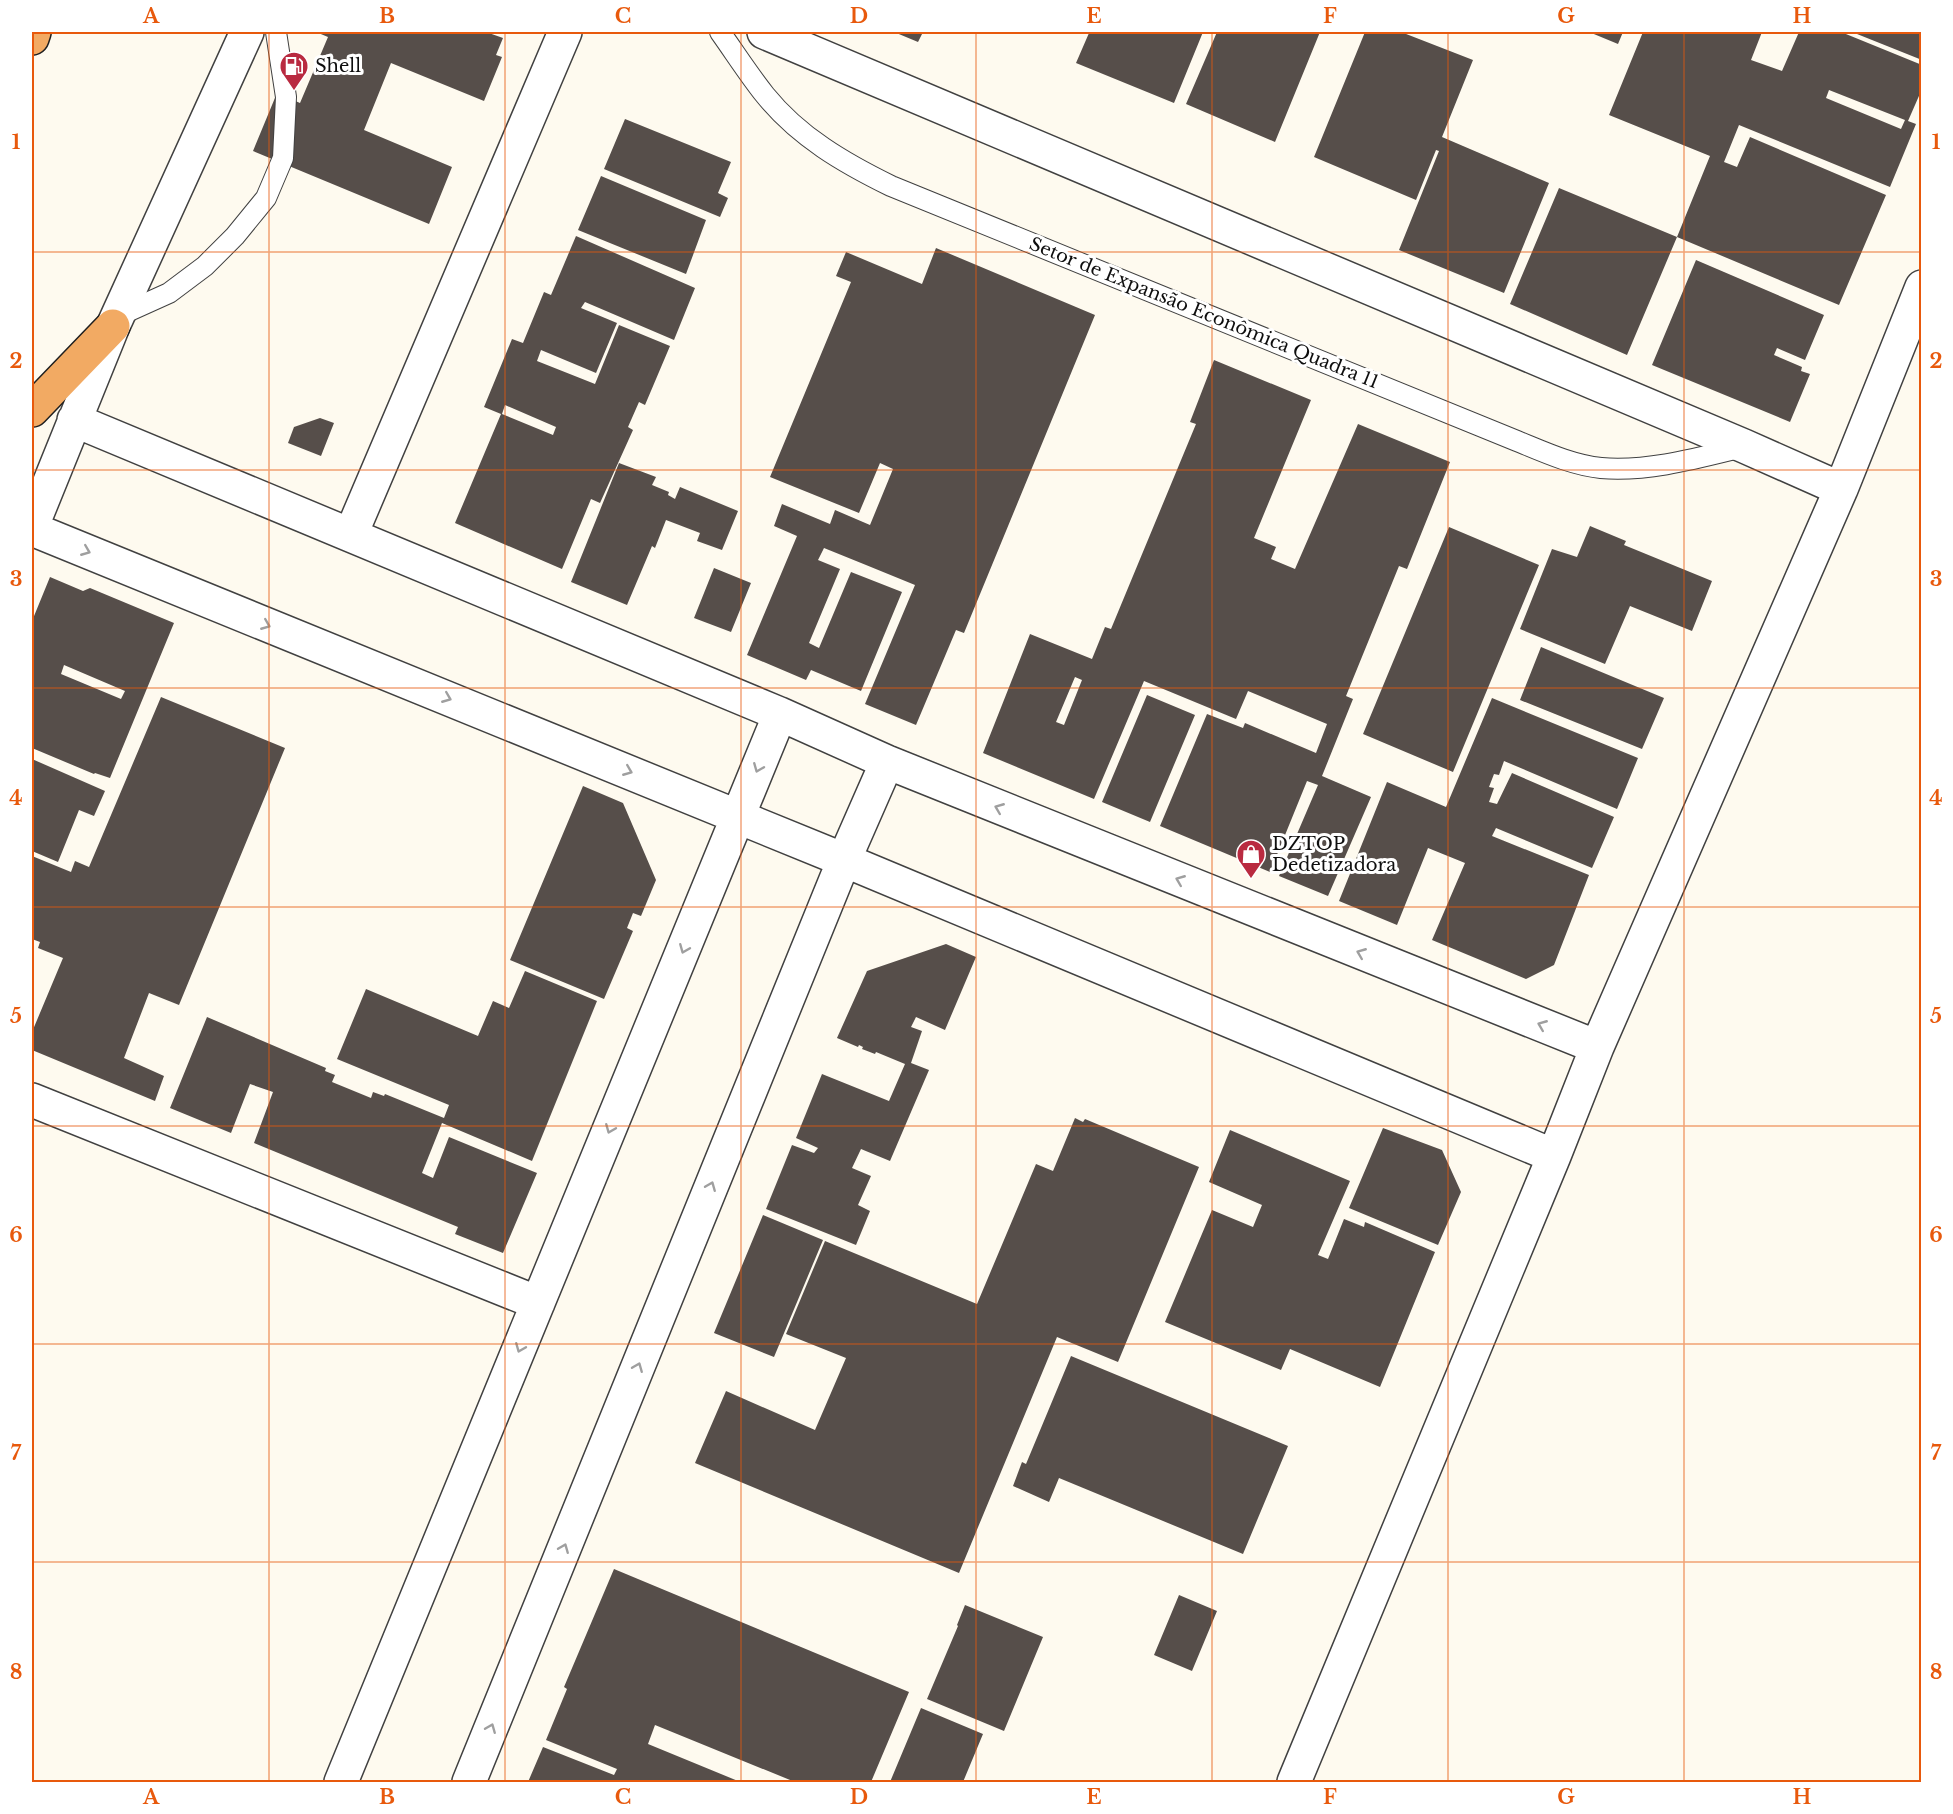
<svg xmlns="http://www.w3.org/2000/svg" width="1953" height="1814" font-family="'Libre Baskerville',serif">
	<rect width="100%" height="100%" fill="#fefaef"/>
	<!-- building -->
	<path fill="#564e4a" fill-rule="evenodd" d="M316 32H486L503 38 496 55 502 57 484 101 391 63 364 130 452 167 429 224 253 151 277 93 300 103 328 37Z
		M894 32H923L918 42Z
		M1085 32H1203L1174 103 1076 63 1089 33Z
		M1217 32H1320L1275 142 1186 104Z
		M1365 32H1401L1473 60 1442 137 1549 183 1504 293 1399 250 1439 151 1436 150 1416 200 1314 157Z
		M1589 32H1623L1618 44Z
		M1643 32H1762L1751 60 1782 71 1799 32H1841L1922 65V89L1908 121 1916 124 1890 187 1739 125 1724 162 1737 167 1750 137 1886 195 1839 305 1677 237 1627 355 1510 304 1559 188 1677 237 1710 156 1609 115ZM1829 90 1905 120 1901 129 1826 98Z
		M1852 32H1922V60Z
		M625 119 731 162 718 193 728 198 720 217 604 169Z
		M601 176 706 220 686 274 578 230Z
		M576 236 695 288 674 340 585 302 581 308 617 323 596 373 541 350 537 361 595 384 619 325 670 346 645 405 639 402 628 427 633 430 600 503 591 499 562 569 455 523 501 414 484 407 512 339 523 343 544 292 551 295ZM505 405 556 427 553 435 502 414Z
		M936 248 1095 315 964 633 956 630 916 725 865 704 915 585 866 565 824 548 818 560 840 569 809 643 819 648 851 572 902 592 861 691 811 670 806 680 747 655 797 536 774 526 782 504 830 524 835 510 870 525 893 469 880 463 859 513 770 477 851 282 836 276 846 252 922 284Z
		M1696 260 1824 315 1805 360 1777 348 1774 355 1802 367 1801 371 1810 374 1790 422 1652 365Z
		M1214 360 1311 400 1254 538 1276 547 1271 559 1295 569 1358 424 1450 462 1407 569 1399 566 1346 696 1353 699 1322 776 1371 797 1328 896 1279 876 1318 785 1307 781 1270 872 1160 826 1207 714 1243 728 1245 723 1316 753 1327 724 1248 691 1236 719 1144 681 1094 799 983 753 1030 634 1092 659 1105 627 1111 629 1196 424 1190 422ZM1075 677 1082 680 1064 725 1056 722Z
		M320 418 334 423 321 456 288 443 294 427Z
		M619 463 656 477 652 485 669 492 668 495 675 499 680 487 738 511 722 550 697 541 700 533 666 520 655 548 652 546 627 605 571 582Z
		M1590 526 1626 541 1624 545 1712 581 1692 631 1630 606 1605 664 1520 629 1552 549 1577 557Z
		M1449 527 1539 565 1453 772 1363 734Z
		M714 568 751 583 731 632 694 618Z
		M50 577 83 591 90 588 174 623 110 778 95 773 94 774 32 748V621ZM64 665 125 691 121 699 61 674Z
		M1541 647 1664 698 1642 749 1520 700Z
		M1147 695 1195 715 1150 822 1102 802Z
		M161 697 285 748 179 1005 149 993 124 1058 164 1076 155 1101 32 1050V1032L63 958 38 948 40 942 32 939V856L71 872 75 861 89 867Z
		M1492 698 1638 758 1617 809 1504 761 1499 775 1494 774 1489 787 1494 788 1489 802 1497 804 1512 773 1614 817 1592 868 1496 828 1492 836 1589 875 1554 965 1526 979 1432 940 1465 863 1428 848 1397 925 1339 901 1387 782 1446 807Z
		M32 759 105 791 94 816 79 810 58 862 32 851Z
		M583 786 623 803 656 880 641 916 633 913 627 928 633 931 604 999 510 960Z
		M946 944 976 957 945 1030 916 1017 911 1027 922 1031 911 1063 929 1070 890 1161 861 1149 852 1168 871 1176 858 1205 870 1211 856 1245 766 1209 792 1145 814 1153 818 1148 796 1138 822 1074 889 1101 905 1064 876 1052 875 1054 862 1049 863 1047 859 1045 858 1047 837 1038 867 971Z
		M525 971 597 1001 532 1161 442 1123 422 1173 433 1178 449 1137 537 1173 503 1253 455 1234 458 1227 254 1143 273 1092 250 1084 231 1133 170 1108 207 1017 326 1068 325 1071 335 1075 332 1082 371 1098 373 1092 384 1096 385 1094 444 1118 449 1105 337 1059 366 989 478 1036 493 1001 509 1008Z
		M1075 1118 1083 1122 1085 1119 1199 1167 1118 1362 1057 1337 959 1573 695 1463 726 1391 815 1430 846 1358 786 1334 825 1241 977 1304 1036 1164 1053 1171Z
		M1383 1128 1442 1150 1461 1192 1438 1245 1349 1208Z
		M1230 1130 1350 1181 1318 1255 1328 1259 1344 1219 1364 1227 1365 1222 1435 1252 1380 1387 1290 1349 1281 1370 1165 1322 1212 1210 1253 1227 1262 1205 1209 1182Z
		M763 1215 823 1240 774 1357 714 1333Z
		M1071 1356 1288 1446 1243 1554 1059 1478 1049 1502 1013 1486 1022 1462 1026 1464Z
		M614 1569 909 1692 871 1782H795L655 1725 648 1744 738 1781 737 1782H528L543 1747 614 1775 617 1769 546 1740 567 1689 564 1687Z
		M1179 1595 1217 1611 1192 1671 1154 1655Z
		M965 1605 1043 1637 1004 1731 927 1699 958 1626 957 1625Z
		M921 1708 983 1734 963 1782H890Z"/>
	<g fill="none" stroke-linecap="round" stroke-linejoin="round">
		<!-- service casing -->
		<g stroke="#414141" stroke-width="22">
			<path id="service" d="M720 32C735 53 749 75 765 95 799 137 844 163 891 186L1517 441C1544 452 1572 465 1601 468 1648 472 1698 458 1743 447
				M118 316 169 293 205 266 235 236 266 198 283 158 286 97 276 32"/>
		</g>
		<!-- minor casing -->
		<g stroke="#414141" stroke-width="36">
			<path id="minor" d="M764 32 1744 446 1841 489
				M74 420 780 714 887 762 1597 1047
				M32 526 113 326 247 32
				M32 529 844 860 1554 1156
				M351 534 565 32
				M32 1100 538 1303
				M341 1782 780 714
				M469 1782 844 860 887 762
				M1294 1782 1554 1156 1597 1047 1841 489 1922 287"/>
		</g>
		<!-- trunk casing -->
		<g stroke="#1f1f1f" stroke-width="36">
			<path id="trunk" d="M32 38 34 32
				M32 410 113 326"/>
		</g>
		<!-- service -->
		<use href="#service" stroke="#fff" stroke-width="20"/>
		<!-- minor -->
		<use href="#minor" stroke="#fff" stroke-width="33"/>
		<!-- trunk -->
		<use href="#trunk" stroke="#f2aa63" stroke-width="33"/>
	</g>
	<!-- one-way arrows -->
	<defs><path id="oneway-chevron" d="M-2-3.5L2.5 0L-2 3.5" fill="none" stroke-width="1.6" stroke-linecap="round" stroke-linejoin="round" transform="scale(1.5)"/></defs>
	<g stroke="#9f9f9f">
		<use href="#oneway-chevron" transform="translate(86 551) rotate(22)"/>
		<use href="#oneway-chevron" transform="translate(266 625) rotate(22)"/>
		<use href="#oneway-chevron" transform="translate(447 698) rotate(22)"/>
		<use href="#oneway-chevron" transform="translate(758 768) rotate(112)"/>
		<use href="#oneway-chevron" transform="translate(628 771) rotate(22)"/>
		<use href="#oneway-chevron" transform="translate(999 808) rotate(-158)"/>
		<use href="#oneway-chevron" transform="translate(1180 880) rotate(-158)"/>
		<use href="#oneway-chevron" transform="translate(684 949) rotate(112)"/>
		<use href="#oneway-chevron" transform="translate(1361 953) rotate(-158)"/>
		<use href="#oneway-chevron" transform="translate(1542 1025) rotate(-158)"/>
		<use href="#oneway-chevron" transform="translate(610 1129) rotate(112)"/>
		<use href="#oneway-chevron" transform="translate(711 1186) rotate(-68)"/>
		<use href="#oneway-chevron" transform="translate(520 1348) rotate(112)"/>
		<use href="#oneway-chevron" transform="translate(638 1367) rotate(-68)"/>
		<use href="#oneway-chevron" transform="translate(564 1548) rotate(-68)"/>
		<use href="#oneway-chevron" transform="translate(491 1728) rotate(-68)"/>
	</g>
	<!-- grid -->
	<path fill="none" stroke="#e8590c" stroke-width="1.5" stroke-opacity="0.55" d="M269 32V1782M505 32V1782M741 32V1782M976 32V1782M1212 32V1782M1448 32V1782M1684 32V1782M32 252H1922M32 470H1922M32 688H1922M32 907H1922M32 1126H1922M32 1344H1922M32 1562H1922"/>
	<!-- icons -->
	<defs>
		<g id="fuel-pin" transform="scale(1.5)"><path d="M0 17L-7.5 6A9.5 9.5 0 1 1 7.5 6Z" fill="#b92a40" stroke="#fff"/><path d="M-5.5-6h7V0h2V4h1.3V-2.5L3-4.5l.8-.8L6-3V5H2.5V1h-1V6h-7ZM-4.2-4.7v3.2H.2V-4.7Z" fill="#fff"/></g>
		<g id="shop-pin" transform="scale(1.5)"><path d="M0 17L-7.5 6A9.5 9.5 0 1 1 7.5 6Z" fill="#b92a40" stroke="#fff"/><path d="M-5-2.5h2.3a2.7 3.5 0 0 1 5.4 0H5L5.5 6h-11ZM-1.5-2.5h3a1.5 2.3 0 0 0-3 0Z" fill="#fff"/></g>
	</defs>
	<g fill-rule="evenodd">
		<use href="#fuel-pin" x="294" y="66"/>
		<use href="#shop-pin" x="1251" y="854"/>
	</g>
	<g text-anchor="middle" dominant-baseline="central" stroke-width="6" stroke-linejoin="round" paint-order="stroke">
		<!-- poi labels -->
		<g font-size="18" fill="#0e0e0e" stroke="#fff" text-anchor="start">
			<text x="315" y="66">Shell</text>
			<text x="1272" y="844">DZTOP<tspan x="1272" dy="21">Dedetizadora</tspan></text>
		</g>
		<!-- street labels -->
		<g font-size="18" fill="#0e0e0e" stroke="#fff">
			<text transform="translate(1204 313) rotate(22)">Setor de Expansão Econômica Quadra 11</text>
		</g>
	</g>
	<!-- border -->
	<rect width="1953" height="1814" fill="none" stroke="#ffffff" stroke-width="66"/>
	<rect x="33" y="33" width="1887" height="1748" fill="none" stroke="#e8590c" stroke-width="2"/>
	<g font-size="20" text-anchor="middle" font-weight="bold" fill="#e8590c">
		<text x="151" y="23">A</text>
		<text x="387" y="23">B</text>
		<text x="623" y="23">C</text>
		<text x="859" y="23">D</text>
		<text x="1094" y="23">E</text>
		<text x="1330" y="23">F</text>
		<text x="1566" y="23">G</text>
		<text x="1802" y="23">H</text>
		<text x="16" y="149">1</text>
		<text x="1936" y="149">1</text>
		<text x="16" y="368">2</text>
		<text x="1936" y="368">2</text>
		<text x="16" y="586">3</text>
		<text x="1936" y="586">3</text>
		<text x="16" y="805">4</text>
		<text x="1936" y="805">4</text>
		<text x="16" y="1023">5</text>
		<text x="1936" y="1023">5</text>
		<text x="16" y="1242">6</text>
		<text x="1936" y="1242">6</text>
		<text x="16" y="1460">7</text>
		<text x="1936" y="1460">7</text>
		<text x="16" y="1679">8</text>
		<text x="1936" y="1679">8</text>
		<text x="151" y="1804">A</text>
		<text x="387" y="1804">B</text>
		<text x="623" y="1804">C</text>
		<text x="859" y="1804">D</text>
		<text x="1094" y="1804">E</text>
		<text x="1330" y="1804">F</text>
		<text x="1566" y="1804">G</text>
		<text x="1802" y="1804">H</text>
	</g>
</svg>
